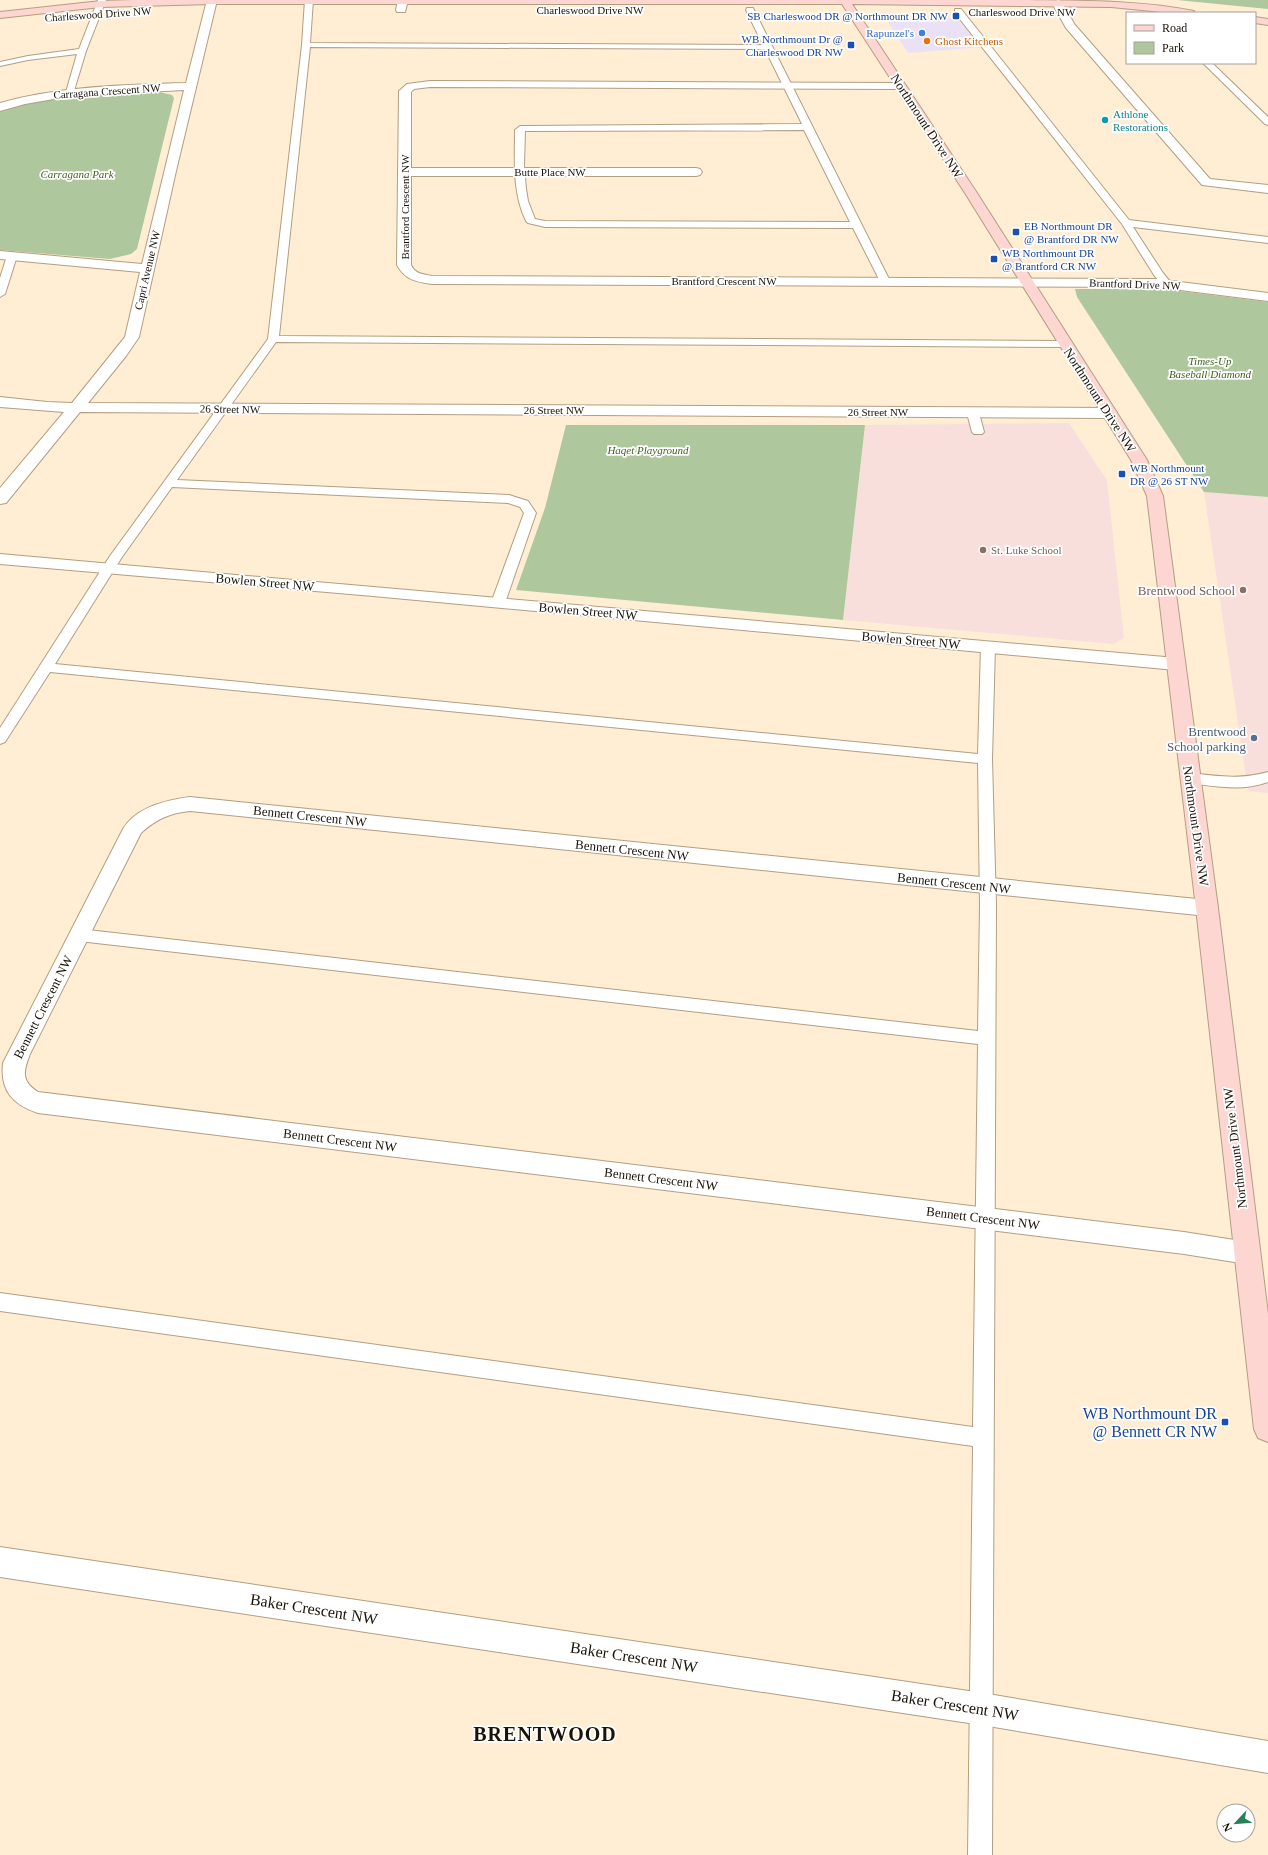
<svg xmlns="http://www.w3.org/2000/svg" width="1268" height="1855" font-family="Georgia,serif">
	<rect width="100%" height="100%" fill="#ffedd4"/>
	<!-- commercial -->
	<path fill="#eae1f6" d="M894 18H957L982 47 908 53 888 22Z"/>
	<!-- education -->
	<path fill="#f9dfdb" d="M1069 423 1107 480 1124 638 1114 644 843 620 865 425Z
		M1204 492 1268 497V793L1248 791Z"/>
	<!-- green -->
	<path fill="#afc79c" d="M1177 0H1268V9Z
		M159 92 172 95 174 98 137 249 131 254 110 259 0 250V112C51 93 105 93 159 92Z
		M1075 289H1163L1268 302V497L1204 492 1077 297Z
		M566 425H865L843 620 516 590 545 508Z"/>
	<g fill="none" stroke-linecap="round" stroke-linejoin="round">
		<!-- lane casing -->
		<g stroke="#b39e80" stroke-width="2">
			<path id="lane" d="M98 0H106L86 51 73 94 70 95 66 92 77 54 28 60 0 66V62L28 56 79 49Z
				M305 0H313L310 43 763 45 746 10 747 8H753L890 281 889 283H881L853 228 545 227 528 223 526 221C512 192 515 161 515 130L520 126 802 124 765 49 310 47 279 336 1065 341 1070 344 1065 347 276 342 177 480 509 495 528 501 536 513 505 603 503 606H493L491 603 524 513 520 507 508 503 172 487 122 557 55 664 978 754 981 646 983 643H993L995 646 992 759 996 906 992 1855H968L973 1446 0 1311V1293L973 1427 978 1044 79 941 73 939 71 935 73 931 79 929 978 1031 980 906 978 763 50 672 5 742 0 744V728L110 556 268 339 302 45ZM804 130 850 222 545 221 535 219 528 201 526 189 524 165 525 131Z
				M955 9H961L1129 220 1268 237V243L1133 227 1163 273 1172 284 1171 286H1163L1154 275 1122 224 955 13Z
				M1203 63H1212L1268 117V125L1265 124Z
				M12 253 17 256 5 294 0 297V278L7 256Z
				M973 410 979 413 984 432 982 434H974L972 432 967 413Z
				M1268 772V782C1242 792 1215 786 1189 783L1184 781 1182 778 1184 775 1189 773C1219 776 1238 780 1268 772Z"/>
		</g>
		<!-- street casing -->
		<g stroke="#b39e80" stroke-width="2">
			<path id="street" d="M207 0H217L176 171 139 337 126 356 88 403 1109 408 1115 410 1117 413 1115 416 1109 418 80 412 6 503 0 504V488L64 412 0 407V397L47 402 72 403 125 337 140 272 0 259V251L142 264 184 90 71 96 25 104 0 111V103C61 86 123 85 186 83Z
				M398 0H408L405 12H397L396 10Z
				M1058 0 1061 1 1075 25 1210 179 1268 185V193L1202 185 1066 28 1052 3Z
				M430 81 900 83 906 86 900 89 430 87 414 89 411 92V168H696L700 169 702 172 700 175 696 176H411V265C415 274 423 274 432 276L1156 279 1268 293V301L1156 287 432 284C417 282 405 280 397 265L399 91 407 84Z
				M0 554 1176 658 1183 660 1185 664 1183 668 1176 670 373 596 0 564Z
				M190 797 1207 900 1215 902 1218 908 1215 914 1207 916 190 811C170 813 156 819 141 833L30 1054C23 1072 21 1081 38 1092L1184 1232 1247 1242 1256 1245 1260 1253 1256 1261 1247 1264 1184 1254 38 1113C13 1105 0 1091 3 1063L123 829C136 807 166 800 190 797Z
				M0 1547 982 1693 1268 1741V1773L982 1725 0 1577Z"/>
		</g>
		<!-- secondary casing -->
		<g stroke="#b39e80" stroke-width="2">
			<path id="secondary" d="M133 0H1027C1082 1 1140 0 1194 11L1195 13H1172L1111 7 852 4 977 193 1147 460 1163 496 1218 908 1268 1314V1442L1258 1438 1254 1429 1196 908 1147 496 1131 460 965 193 842 4H212L101 7 0 18V12L101 1Z
				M1255 17 1268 19V25L1255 23Z"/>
		</g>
		<!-- lane -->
		<use href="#lane" fill="#fff" fill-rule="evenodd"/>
		<!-- street -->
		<use href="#street" fill="#fff" fill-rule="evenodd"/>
		<!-- secondary -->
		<use href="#secondary" fill="#fdd6d2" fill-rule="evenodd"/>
	</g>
	<!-- markers -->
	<g fill="#1a4fb4" stroke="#fff" stroke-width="1.5">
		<rect x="952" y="12" width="8" height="8" rx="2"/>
		<rect x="847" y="41" width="8" height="8" rx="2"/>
		<rect x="1012" y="228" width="8" height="8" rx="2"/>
		<rect x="990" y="255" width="8" height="8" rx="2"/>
		<rect x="1118" y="470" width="8" height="8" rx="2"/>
		<rect x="1221" y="1418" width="8" height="8" rx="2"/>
	</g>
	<circle fill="#3f7fe0" stroke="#fff" stroke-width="1.5" cx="922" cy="33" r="4"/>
	<circle fill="#e8710a" stroke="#fff" stroke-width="1.5" cx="927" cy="41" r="4"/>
	<circle fill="#0f9aa8" stroke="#fff" stroke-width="1.5" cx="1105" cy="120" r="4"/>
	<g fill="#8d6e63" stroke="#fff" stroke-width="1.5">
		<circle cx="983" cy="550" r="4"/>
		<circle cx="1243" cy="590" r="4"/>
	</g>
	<circle fill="#5c6f8a" stroke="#fff" stroke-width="1.5" cx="1254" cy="738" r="4"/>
	<g text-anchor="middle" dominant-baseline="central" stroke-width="3.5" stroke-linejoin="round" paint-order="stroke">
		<!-- far-street labels -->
		<g font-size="11" fill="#1a1308" stroke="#fff">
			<text x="590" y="10">Charleswood Drive NW</text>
			<text x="1022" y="12">Charleswood Drive NW</text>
			<text transform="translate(98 14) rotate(-4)">Charleswood Drive NW</text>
			<text transform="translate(107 91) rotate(-4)">Carragana Crescent NW</text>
			<text x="550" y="172">Butte Place NW</text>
			<text transform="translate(405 207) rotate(-90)">Brantford Crescent NW</text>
			<text transform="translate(147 270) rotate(-77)">Capri Avenue NW</text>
			<text x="724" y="281">Brantford Crescent NW</text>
			<text transform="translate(1135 284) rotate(2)">Brantford Drive NW</text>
			<text transform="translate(230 409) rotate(1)">26 Street NW</text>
			<text x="554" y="410">26 Street NW</text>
			<text x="878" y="412">26 Street NW</text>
		</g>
		<!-- far-transit labels -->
		<g font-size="11" fill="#164399" stroke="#fff" text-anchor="start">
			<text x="948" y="16" text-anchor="end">SB Charleswood DR @ Northmount DR NW</text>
			<text x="843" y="39" text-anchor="end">WB Northmount Dr @<tspan x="843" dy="13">Charleswood DR NW</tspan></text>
			<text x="1024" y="226">EB Northmount DR<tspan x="1024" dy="13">@ Brantford DR NW</tspan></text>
			<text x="1002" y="253">WB Northmount DR<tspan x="1002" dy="13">@ Brantford CR NW</tspan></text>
			<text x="1130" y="468">WB Northmount<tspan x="1130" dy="13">DR @ 26 ST NW</tspan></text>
		</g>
		<!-- far-shop labels -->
		<g font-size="11" fill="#366cbe" stroke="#fff" text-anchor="end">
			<text x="914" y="33">Rapunzel's</text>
		</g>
		<!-- far-food labels -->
		<g font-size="11" fill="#c56008" stroke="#fff" text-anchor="start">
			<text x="935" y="41">Ghost Kitchens</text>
		</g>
		<!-- far-culture labels -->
		<g font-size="11" fill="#0d838f" stroke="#fff" text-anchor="start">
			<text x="1113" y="114">Athlone<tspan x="1113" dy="13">Restorations</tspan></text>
		</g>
		<!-- far-park labels -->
		<g font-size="11" font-style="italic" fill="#41631d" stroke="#fff">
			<text x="77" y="174">Carragana Park</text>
			<text x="1210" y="361">Times-Up<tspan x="1210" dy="13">Baseball Diamond</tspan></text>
			<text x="648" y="450">Haqet Playground</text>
		</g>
		<!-- far-education labels -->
		<g font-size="11" fill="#785e54" stroke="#fff" text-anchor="start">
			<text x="991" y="550">St. Luke School</text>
		</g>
		<!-- street labels -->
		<g font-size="13" fill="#1a1308" stroke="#fff">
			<text transform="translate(927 126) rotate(57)">Northmount Drive NW</text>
			<text transform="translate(1100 400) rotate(57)">Northmount Drive NW</text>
			<text transform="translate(265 582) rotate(5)">Bowlen Street NW</text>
			<text transform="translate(588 611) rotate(5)">Bowlen Street NW</text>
			<text transform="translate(911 640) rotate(5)">Bowlen Street NW</text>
			<text transform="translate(310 816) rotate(6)">Bennett Crescent NW</text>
			<text transform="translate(1196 826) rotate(82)">Northmount Drive NW</text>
			<text transform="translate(632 850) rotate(6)">Bennett Crescent NW</text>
			<text transform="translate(954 883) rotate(6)">Bennett Crescent NW</text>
			<text transform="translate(43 1007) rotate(-63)">Bennett Crescent NW</text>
			<text transform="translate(340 1140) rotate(7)">Bennett Crescent NW</text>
			<text transform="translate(1235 1148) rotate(-97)">Northmount Drive NW</text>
			<text transform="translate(661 1179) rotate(7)">Bennett Crescent NW</text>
			<text transform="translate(983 1218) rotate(7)">Bennett Crescent NW</text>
		</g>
		<!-- education labels -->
		<g font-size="13" fill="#785e54" stroke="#fff" text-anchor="end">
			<text x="1235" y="590">Brentwood School</text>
		</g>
		<!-- service labels -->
		<g font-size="13" fill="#4e5e75" stroke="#fff" text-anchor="end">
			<text x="1246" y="731">Brentwood<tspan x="1246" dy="15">School parking</tspan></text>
		</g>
		<!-- near-transit labels -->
		<g font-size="16" fill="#164399" stroke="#fff" text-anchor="end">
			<text x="1217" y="1413">WB Northmount DR<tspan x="1217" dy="18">@ Bennett CR NW</tspan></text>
		</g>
		<!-- near-street labels -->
		<g font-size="16" fill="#1a1308" stroke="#fff">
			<text transform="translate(314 1609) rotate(9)">Baker Crescent NW</text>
			<text transform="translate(634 1657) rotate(9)">Baker Crescent NW</text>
			<text transform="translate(955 1705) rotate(9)">Baker Crescent NW</text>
		</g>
		<!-- near-district labels -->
		<g font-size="20" font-weight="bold" letter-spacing="1" fill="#1a1308" stroke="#fff">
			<text x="545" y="1734">BRENTWOOD</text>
		</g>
	</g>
	<!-- legend -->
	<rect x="1126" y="12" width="130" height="52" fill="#ffffff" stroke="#a3a19c"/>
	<rect x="1134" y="25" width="20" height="6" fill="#fdd6d2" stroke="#a3a19c"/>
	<text x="1162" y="32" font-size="12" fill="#1a1308">Road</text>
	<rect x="1134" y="42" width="20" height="12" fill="#afc79c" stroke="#a3a19c"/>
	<text x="1162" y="52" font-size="12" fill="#1a1308">Park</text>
	<!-- north arrow -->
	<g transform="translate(1236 1823) rotate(244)"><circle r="19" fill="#ffffff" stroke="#a3a19c"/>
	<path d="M0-3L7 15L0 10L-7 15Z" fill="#23825a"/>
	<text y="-6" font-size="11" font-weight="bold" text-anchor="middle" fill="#1a1308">N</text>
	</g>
</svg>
